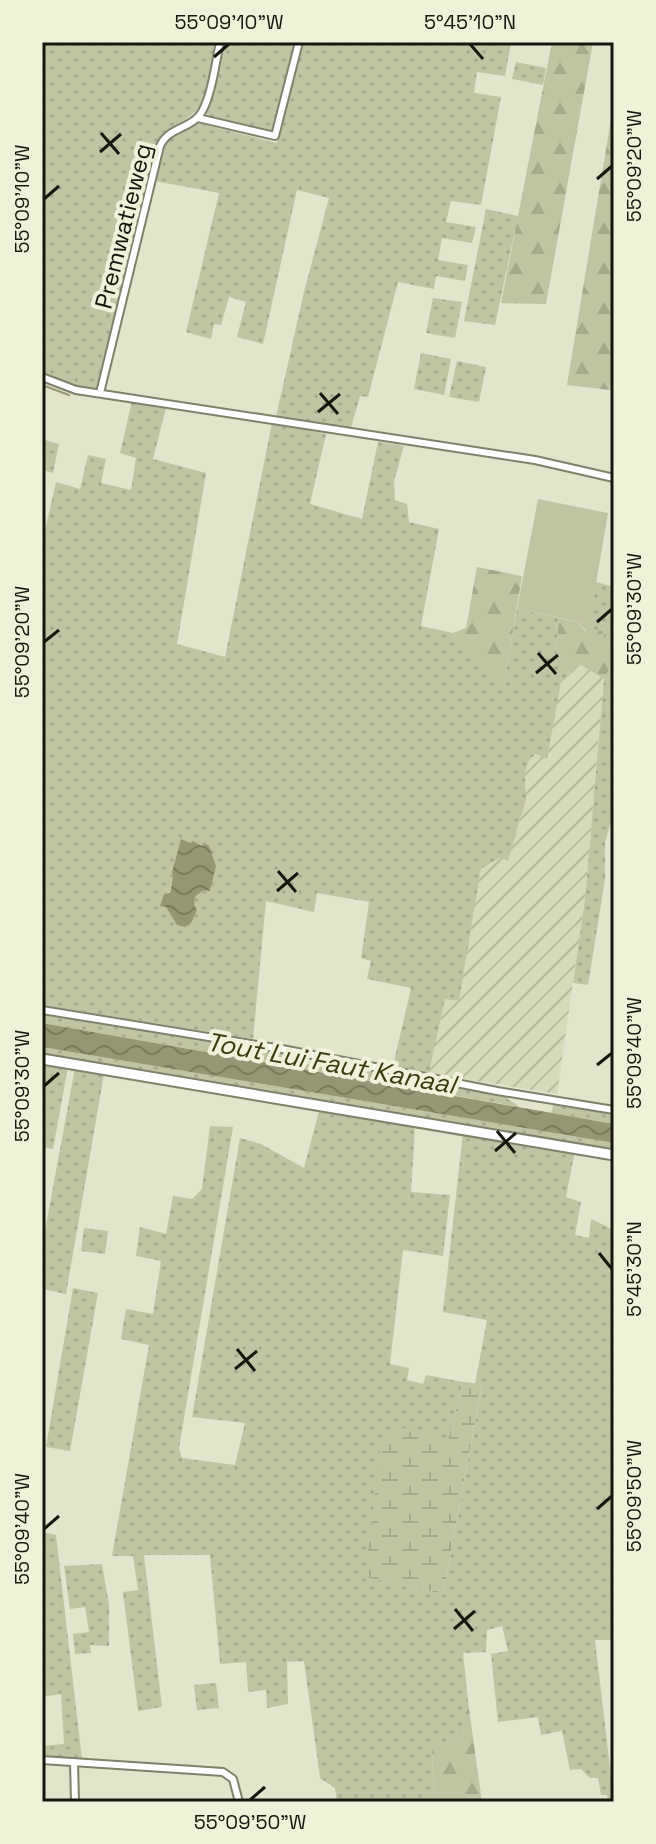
<svg xmlns="http://www.w3.org/2000/svg" width="656" height="1844" font-family="'Space Grotesk',sans-serif">
	<defs>
		<pattern id="industrial-furrows" width="10" height="10" patternUnits="userSpaceOnUse" patternTransform="scale(2)"><rect width="10" height="10" fill="#d7daba"/><path d="M-1 1l2-2M0 10L10 0M9 11l2-2" fill="none" stroke="#b8ba9f"/></pattern>
		<pattern id="grass-dots" width="8" height="8" patternUnits="userSpaceOnUse" patternTransform="scale(2)"><rect width="8" height="8" fill="#c1c4a3"/><path d="M2 2h.1M6 6h.1" fill="none" stroke="#a5a88b" stroke-width="1.8" stroke-linecap="round"/></pattern>
		<pattern id="forest-firs" width="22" height="20" patternUnits="userSpaceOnUse" patternTransform="scale(2)"><rect width="22" height="20" fill="#c1c4a3"/><path d="M5 1l3.5 6h-7zM16 11l3.5 6h-7z" fill="#a5a88b"/></pattern>
		<pattern id="wetland-marsh" width="20" height="14" patternUnits="userSpaceOnUse" patternTransform="scale(2)"><rect width="20" height="14" fill="#c1c4a3"/><path d="M1 5h8M5 5V1M11 12h8M15 12V8" fill="none" stroke="#a5a88b"/></pattern>
		<pattern id="water-waves" width="16" height="10" patternUnits="userSpaceOnUse" patternTransform="scale(2)"><rect width="16" height="10" fill="#959774"/><path d="M0 5q4-4 8 0t8 0" fill="none" stroke="#797a5e"/></pattern>
	</defs>
	<rect width="100%" height="100%" fill="#e2e4cb"/>
	<!-- industrial -->
	<path fill="url(#industrial-furrows)" d="M581 665 604 679 585 899 557 1094 429 1073 445 999 459 1000 481 869 499 858 508 859 526 800 525 771 530 759 537 754 547 758 561 683Z"/>
	<!-- grass -->
	<path fill="url(#grass-dots)" fill-rule="evenodd" d="M42 42H218L202 107 161 137 98 389 74 386 42 374Z
		M224 42H295L272 133 206 117Z
		M302 42 511 43 505 76 477 72 474 93 501 97 481 205 451 201 446 222 476 227 472 243 442 238 438 260 468 265 465 281 436 276 434 289 398 282 368 397 360 396 351 428 276 417 304 292 329 198 297 190 263 344 237 337 246 302 229 297 221 325 214 324 211 339 186 332 219 193 155 181 168 138 198 123 277 143Z
		M516 62 546 68 543 85 512 79Z
		M486 209 518 216 495 325 464 321Z
		M433 298 462 302 455 338 426 333Z
		M421 353 451 359 444 395 414 389Z
		M457 361 486 367 479 402 449 397Z
		M132 401 166 408 153 459 206 473 177 644 225 657 272 423 326 434 310 504 362 519 378 442 404 446 394 481 395 500 407 504 409 522 439 529 421 626 453 633 504 684 517 609 559 618 556 652 571 674 561 683 547 759 536 754 530 759 525 771 526 800 508 860 499 858 481 869 459 1001 445 999 429 1073 393 1066 411 988 367 979 371 961 361 958 369 902 317 893 314 912 266 901 253 1039 42 1005V543L56 482 80 489 88 455 106 459 101 483 131 490 136 458 120 453ZM173 877 204 890 195 897 194 905 178 925 166 907Z
		M42 439 59 444 53 473 42 470Z
		M596 582 614 587V812L605 842V879L588 985 573 983 585 899 604 679 614 661 578 622 589 623Z
		M42 1013 293 1056 295 1062 346 1071 351 1068 502 1095 520 1107 42 1023Z
		M42 1047 614 1143V1152L42 1055Z
		M42 1062 68 1067 53 1149 42 1147Z
		M75 1068 104 1074 66 1294 42 1289V1247Z
		M554 1103 614 1114V1124L551 1113Z
		M319 1111 415 1126 411 1192 450 1195 443 1256 403 1250 390 1364 409 1368 407 1380 423 1384 426 1375 463 1382 447 1445 366 1577 443 1594 482 1385 475 1384 487 1320 443 1312 463 1133 575 1151 566 1197 581 1202 575 1235 589 1238 591 1219 614 1230V1640H595L614 1802H608L607 1795H601L598 1778H590L581 1769 570 1770 562 1731 541 1735 538 1717 498 1722 491 1654 508 1651 502 1626 487 1630 486 1652 463 1653 469 1709 462 1710 464 1737C452 1742 442 1742 432 1749L434 1802H337L335 1788 320 1778 304 1661 287 1662 288 1704 267 1708 266 1690 248 1692 246 1662 220 1664 210 1555H144L162 1707 138 1711 123 1592 138 1590 133 1556H112L149 1345 121 1339 126 1309 153 1314 161 1261 136 1256 140 1227 166 1234 173 1196 192 1199 202 1189 210 1126 233 1127 179 1448 182 1458 235 1465 245 1423 192 1417 240 1138 261 1144 304 1168Z
		M84 1228 108 1231 105 1254 81 1251Z
		M73 1288 98 1293 70 1451 46 1447Z
		M42 1532 56 1535 82 1759 42 1758V1746L64 1744 61 1694 42 1697Z
		M102 1564 109 1604V1646L90 1645 91 1653 75 1654 73 1634 89 1632 85 1607 70 1609 64 1566Z
		M216 1683 219 1708 197 1710 194 1685Z"/>
	<!-- forest -->
	<path fill="url(#forest-firs)" d="M552 42H593L546 304 501 303Z
		M614 101V367L610 390 567 385Z
		M477 567 522 576 504 685 453 633 466 628Z
		M559 618 578 622 585 631H602L614 661 604 679 581 665 571 674 556 652Z
		M469 1709 482 1802H434L432 1748C442 1742 452 1742 464 1737L461 1710Z"/>
	<!-- wetland -->
	<path fill="url(#wetland-marsh)" d="M463 1382 482 1384 443 1594 365 1577 381 1443 389 1441 395 1431 405 1428 416 1436 421 1432 431 1433 447 1444Z"/>
	<!-- pitch -->
	<path fill="#c1c4a3" d="M538 499 608 513 589 624 517 609Z"/>
	<!-- water -->
	<path fill="url(#water-waves)" d="M181 839 190 843 193 841 202 846 206 844 209 846 216 866 210 891 204 890 195 897 194 905 197 910 191 923 185 927 177 925 166 907 160 906 164 894 170 893 173 877 172 872Z
		M42 1023 614 1124V1143L42 1047Z"/>
	<g fill="none" stroke-linecap="round" stroke-linejoin="round">
		<!-- stream -->
		<path stroke="#959774" stroke-width="2" d="M42 385 69 395"/>
		<!-- street casing -->
		<g stroke="#7f816a" stroke-width="10">
			<path id="street" d="M198 118 275 136 299 42
				M42 377 76 390 535 460 614 478
				M100 393 160 146C168 128 188 129 199 116 211 102 216 60 220 42
				M42 1010 282 1049 497 1091 614 1110
				M42 1760 223 1772 233 1779 239 1802
				M74 1762 75 1802"/>
		</g>
		<!-- secondary casing -->
		<g stroke="#7f816a" stroke-width="13">
			<path id="secondary" d="M42 1059 614 1155"/>
		</g>
		<!-- street -->
		<use href="#street" stroke="#fff" stroke-width="6"/>
		<!-- secondary -->
		<use href="#secondary" stroke="#fff" stroke-width="9"/>
	</g>
	<!-- ticks -->
	<path fill="none" stroke="#17170e" stroke-width="3" d="M470 44 483 59M214 57 229 44M101 133 119 154M100 152 121 134M597 179 612 166M44 199 59 186M320 393 338 414M318 412 340 394M597 622 612 609M44 642 59 630M538 653 556 674M536 673 558 655M278 871 296 892M277 891 298 873M597 1065 612 1053M44 1086 59 1073M497 1131 515 1153M495 1151 516 1133M599 1253 612 1269M237 1349 255 1371M235 1369 257 1351M597 1509 612 1496M44 1529 59 1516M455 1609 473 1631M454 1629 475 1611M250 1800 265 1787"/>
	<g text-anchor="middle" dominant-baseline="central" stroke-width="8" stroke-linejoin="round" paint-order="stroke">
		<!-- street labels -->
		<g font-size="24" fill="#17170e" stroke="#eff2d8">
			<text transform="translate(123 226) rotate(-76)">Premwatieweg</text>
		</g>
		<!-- water labels -->
		<g font-size="26" font-style="italic" fill="#393a0d" stroke="#eff2d8">
			<text transform="translate(331 1063) rotate(10)">Tout Lui Faut Kanaal</text>
		</g>
	</g>
	<!-- border -->
	<rect width="656" height="1844" fill="none" stroke="#eff2d8" stroke-width="88"/>
	<rect x="44" y="44" width="568" height="1756" fill="none" stroke="#17170e" stroke-width="3"/>
	<g font-size="20" text-anchor="middle" fill="#17170e">
		<text x="229" y="29">55°09'10"W</text>
		<text x="470" y="29">5°45'10"N</text>
		<text transform="translate(634 166) rotate(-90)" y="7">55°09'20"W</text>
		<text transform="translate(22 199) rotate(-90)" y="7">55°09'10"W</text>
		<text transform="translate(634 609) rotate(-90)" y="7">55°09'30"W</text>
		<text transform="translate(22 642) rotate(-90)" y="7">55°09'20"W</text>
		<text transform="translate(634 1053) rotate(-90)" y="7">55°09'40"W</text>
		<text transform="translate(22 1086) rotate(-90)" y="7">55°09'30"W</text>
		<text transform="translate(634 1269) rotate(-90)" y="7">5°45'30"N</text>
		<text transform="translate(634 1496) rotate(-90)" y="7">55°09'50"W</text>
		<text transform="translate(22 1529) rotate(-90)" y="7">55°09'40"W</text>
		<text x="250" y="1829">55°09'50"W</text>
	</g>
</svg>
